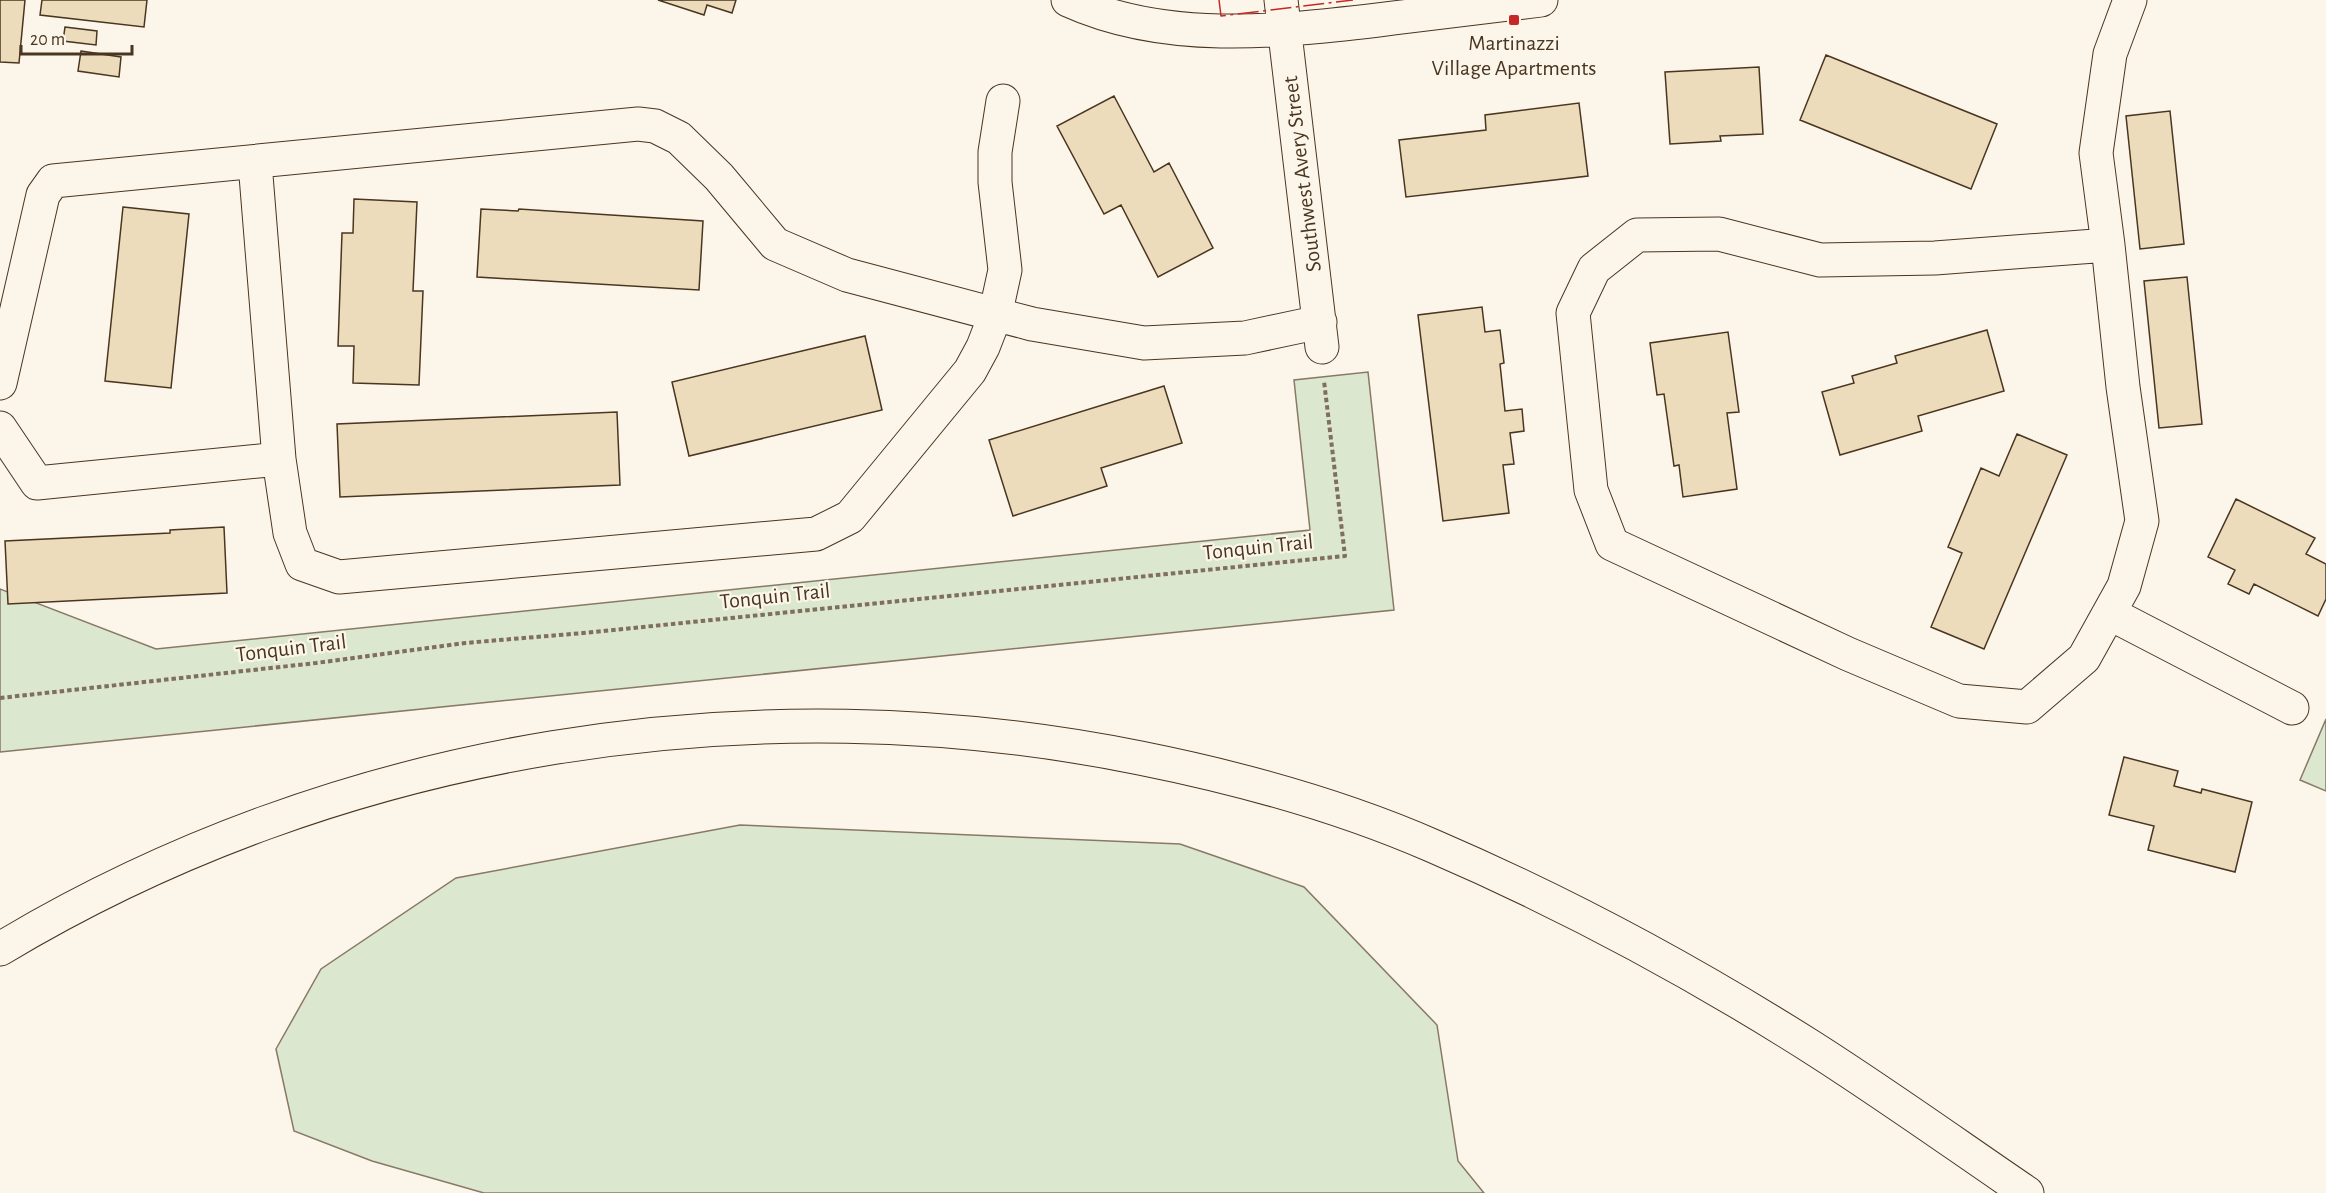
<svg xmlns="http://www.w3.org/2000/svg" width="2326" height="1193" font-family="'Alegreya Sans',sans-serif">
	<rect width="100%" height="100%" fill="#fbf6e9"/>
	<!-- green -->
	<path fill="#dce7d0" stroke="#887966" stroke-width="1.5" d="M1368 372 1394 610 0 752V589L156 649 1310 530 1294 380Z
		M2326 719V791L2300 780Z
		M740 825 1180 844 1304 887 1437 1025 1458 1161 1484 1193H484L372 1161 294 1131 276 1049 321 969 456 878Z"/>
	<!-- building -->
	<path fill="#ecdcbc" stroke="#4a3520" stroke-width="1.5" d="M0 0H25L19 63 0 62Z
		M42 0H147L144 27 40 15Z
		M658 0H736L732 13 707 5 704 15Z
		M65 27 97 31 96 45 63 41Z
		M81 51 121 57 119 77 78 71Z
		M1826 55 1997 124 1971 189 1800 120Z
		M1759 67 1763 134 1720 136 1721 141 1670 144 1665 72Z
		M1114 96 1154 172 1169 163 1213 248 1158 277 1121 205 1104 214 1057 126Z
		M1579 103 1588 176 1406 197 1399 140 1486 130 1485 115Z
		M2170 111 2184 244 2140 249 2126 116Z
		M354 199 417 202 413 291H423L419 385 353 383 354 346H338L342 233H353Z
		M123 207 189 214 171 388 105 381Z
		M481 209 518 211 519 209 703 221 699 290 477 277Z
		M2187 277 2202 424 2159 428 2144 281Z
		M1482 307 1485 332 1500 330 1504 363 1500 364 1505 411 1522 409 1524 431 1510 433 1514 464 1503 465 1509 513 1443 521 1418 315Z
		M1987 330 2004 391 1918 416 1922 431 1840 455 1822 392 1854 383 1852 376 1897 363 1895 356Z
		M1728 332 1739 412 1727 413 1737 489 1683 497 1679 465 1674 466 1664 394 1657 395 1650 343Z
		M865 336 882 410 689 456 672 382Z
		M1164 386 1182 443 1101 468 1107 486 1013 516 989 440Z
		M617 412 620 485 340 497 337 424Z
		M2017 434 2067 455 1984 649 1931 627 1962 553 1948 547 1981 468 1999 476Z
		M2236 499 2315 538 2306 554 2326 564V599L2318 616 2254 584 2249 594 2228 584 2235 570 2208 557Z
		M224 527 227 593 8 604 5 541 170 533V530Z
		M2124 757 2178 771 2174 786 2201 793 2202 789 2252 802 2235 872 2148 850 2154 826 2109 815Z"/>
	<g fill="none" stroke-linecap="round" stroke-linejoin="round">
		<!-- minor casing -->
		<g stroke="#4a3520" stroke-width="35">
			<path id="minor" d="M1068 0C1165 44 1275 32 1378 20 1432 13 1486 7 1541 0
				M1281 0 1322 347
				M255 163 279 459 290 533 302 564 339 577 816 534 850 517 970 371 983 347 995 316 1005 270 995 182V152L1003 101
				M1719 234 1820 260 1935 258 2108 245 2123 387 2142 521 2124 586 2084 658 2027 707 1959 701 1848 654 1612 544 1591 490 1573 313 1594 269 1637 235Z
				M2108 245 2096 153 2110 54 2130 0
				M0 383 43 195 53 181 638 124 655 126 679 138 719 177 775 244 847 275 1032 324 1144 343 1245 338 1320 322
				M0 428 37 483 279 459
				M2109 613 2292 708"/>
		</g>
		<!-- highway casing -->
		<g stroke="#4a3520" stroke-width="35">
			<path id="highway" d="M0 949C340 745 753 680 1140 758 1240 778 1339 805 1433 846 1563 902 1690 970 1810 1046 1884 1093 1955 1144 2027 1193"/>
		</g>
		<!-- path -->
		<path stroke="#7f6f5c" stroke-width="4" stroke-dasharray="4.5 3" stroke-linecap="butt" d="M0 698 316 663 465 643 583 633 1345 556 1324 381"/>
		<!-- minor -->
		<use href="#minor" stroke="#fbf6e9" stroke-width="33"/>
		<!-- highway -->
		<use href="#highway" stroke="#fbf6e9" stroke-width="33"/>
		<!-- power -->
		<path stroke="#c62828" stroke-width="1.5" stroke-dasharray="21 4.5 3 4.5" stroke-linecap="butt" d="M1219 0 1221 16 1353 0"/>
	</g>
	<!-- markers -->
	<rect fill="#c62828" stroke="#fbf6e9" stroke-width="2" x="1508" y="14" width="12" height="12" rx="3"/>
	<g text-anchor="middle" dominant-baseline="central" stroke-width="4.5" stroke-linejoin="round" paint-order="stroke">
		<!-- poi labels -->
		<g font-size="22" fill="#4a3520" stroke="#fbf6e9">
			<text x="1514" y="43">Martinazzi<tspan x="1514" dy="25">Village Apartments</tspan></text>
		</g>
		<!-- street labels -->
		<g font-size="22" fill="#4a3520" stroke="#fbf6e9">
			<text transform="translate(1302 174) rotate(-97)">Southwest Avery Street</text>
			<text transform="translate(1258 547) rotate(-6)">Tonquin Trail</text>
			<text transform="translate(775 596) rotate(-6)">Tonquin Trail</text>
			<text transform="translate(291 648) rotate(-7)">Tonquin Trail</text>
		</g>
	</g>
	<!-- scale -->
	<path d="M21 45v9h111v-9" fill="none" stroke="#4a3520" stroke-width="3"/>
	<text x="30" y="45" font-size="18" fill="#4a3520" stroke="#fbf6e9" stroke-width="4.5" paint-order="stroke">20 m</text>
</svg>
